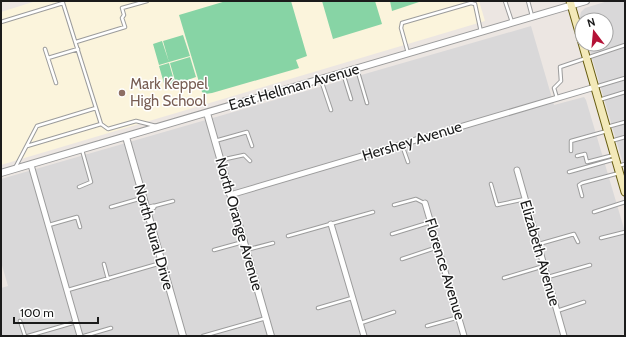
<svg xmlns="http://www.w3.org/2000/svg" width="626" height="337" font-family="Cabin,sans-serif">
	<rect width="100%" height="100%" fill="#ece6e2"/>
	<!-- residential -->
	<path fill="#d9d8d9" d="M608 1H625V170L588 44H606V20H582V24L580 17 581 12 585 8Z
		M531 26 554 105 584 97 586 100 625 232V334L618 336H1V288L8 286 1 262V179Z"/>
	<!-- education -->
	<path fill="#fbf4dc" d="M36 1H479L485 21 1 165V12Z"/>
	<!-- pitch -->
	<path fill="#87d4a5" d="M226 1H291L307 56 296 60 299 68 212 93 205 94 202 92 179 15Z
		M322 1H375L382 24 333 39Z
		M390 1H422L392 11Z
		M183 35 190 56 169 62 163 41Z
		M162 41 169 62 159 65 153 44Z
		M190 57 196 77 176 84 170 63Z
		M169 63 175 84 165 87 159 66Z"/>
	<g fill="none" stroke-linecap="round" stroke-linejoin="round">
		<!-- service casing -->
		<g stroke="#9c9c9c" stroke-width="4.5">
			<path id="service" d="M505 1 512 22
				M528 1 532 16
				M1 22 63 3 96 108
				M76 42 125 27 122 18 124 15 122 8 147 1
				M45 49 56 83
				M408 53 401 28 402 23 471 3 475 4 481 32
				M48 58 78 49
				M357 69 367 103
				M343 73 351 99
				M321 80 331 110
				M595 87 625 78
				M557 98 554 88 561 81 560 67 625 45
				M599 100 625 92
				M607 127 625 122
				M215 141 247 132 252 146
				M611 141 625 137
				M402 145 408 162
				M27 146 101 124
				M571 151V141L607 131
				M577 156 585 154 587 162 614 155
				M221 160 244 155 250 161
				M618 166 625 164
				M15 168 37 126 96 108 101 124 108 129 136 121 156 126
				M569 172 615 159
				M491 184 497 205 525 199
				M79 187 91 182 82 150
				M582 196 579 185 582 183 619 173
				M394 205 416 199 424 203
				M154 206 173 201
				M111 207 142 198
				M594 212 625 202
				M49 225 77 217 80 227
				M392 234 431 222
				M288 236 373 212
				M601 238 625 232
				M539 244 574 234 578 242
				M214 250 243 242
				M246 250 273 243
				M402 259 438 247
				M104 264 108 279
				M548 277 590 265
				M504 278 544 266
				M68 290 161 263
				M318 308 352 298
				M557 311 584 302
				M20 321 25 336
				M361 323 394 312
				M427 326 459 317
				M28 336 76 322
				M84 336 111 328
				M203 336 266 318"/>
		</g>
		<!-- minor casing -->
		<g stroke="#9c9c9c" stroke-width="7">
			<path id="minor" d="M31 165 80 336
				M517 170 564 336
				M230 195 595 87
				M425 203 464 336
				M146 209 153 207
				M331 224 364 336"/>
		</g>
		<!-- tertiary casing -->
		<g stroke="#9c9c9c" stroke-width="8">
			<path id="tertiary" d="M207 113 271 336
				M126 137 183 336
				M1 173 586 1"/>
		</g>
		<!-- secondary casing -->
		<g stroke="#665c0f" stroke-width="9">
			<path id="secondary" d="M570 1 625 192"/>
		</g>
		<!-- service -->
		<use href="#service" stroke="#fff" stroke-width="2.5"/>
		<!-- minor -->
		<use href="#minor" stroke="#fff" stroke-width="5"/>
		<!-- tertiary -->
		<use href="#tertiary" stroke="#fff" stroke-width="6"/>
		<!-- secondary -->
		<use href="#secondary" stroke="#f3e9b9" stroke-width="7"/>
	</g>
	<!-- markers -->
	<circle fill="#8d6e63" stroke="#fff" stroke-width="1.5" cx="122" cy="93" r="4"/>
	<g text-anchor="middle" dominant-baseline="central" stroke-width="3" stroke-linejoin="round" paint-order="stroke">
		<!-- education labels -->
		<g font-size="15" fill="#785e54" stroke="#fff" text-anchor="start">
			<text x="130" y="84">Mark Keppel<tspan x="130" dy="17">High School</tspan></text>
		</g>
		<!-- street labels -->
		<g font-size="15" fill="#1b1b1b" stroke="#fff">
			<text transform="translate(294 87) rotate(-16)">East Hellman Avenue</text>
			<text transform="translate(412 141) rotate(-17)">Hershey Avenue</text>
			<text transform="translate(239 224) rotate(74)">North Orange Avenue</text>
			<text transform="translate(154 237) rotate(74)">North Rural Drive</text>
			<text transform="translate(540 253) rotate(74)">Elizabeth Avenue</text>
			<text transform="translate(445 269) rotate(73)">Florence Avenue</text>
		</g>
	</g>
	<!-- border -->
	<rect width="626" height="337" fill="none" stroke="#1b1b1b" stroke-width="4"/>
	<!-- north arrow -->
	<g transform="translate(594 32) rotate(344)"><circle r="19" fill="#ffffff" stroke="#a4a4a4"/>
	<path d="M0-3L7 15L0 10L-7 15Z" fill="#b41237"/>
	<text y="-6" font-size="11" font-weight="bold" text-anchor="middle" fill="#1b1b1b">N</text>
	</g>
	<!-- scale -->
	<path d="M14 317v6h84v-6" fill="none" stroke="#1b1b1b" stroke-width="2"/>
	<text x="20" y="317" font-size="12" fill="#1b1b1b" stroke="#ffffff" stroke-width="3" paint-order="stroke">100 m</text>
</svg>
